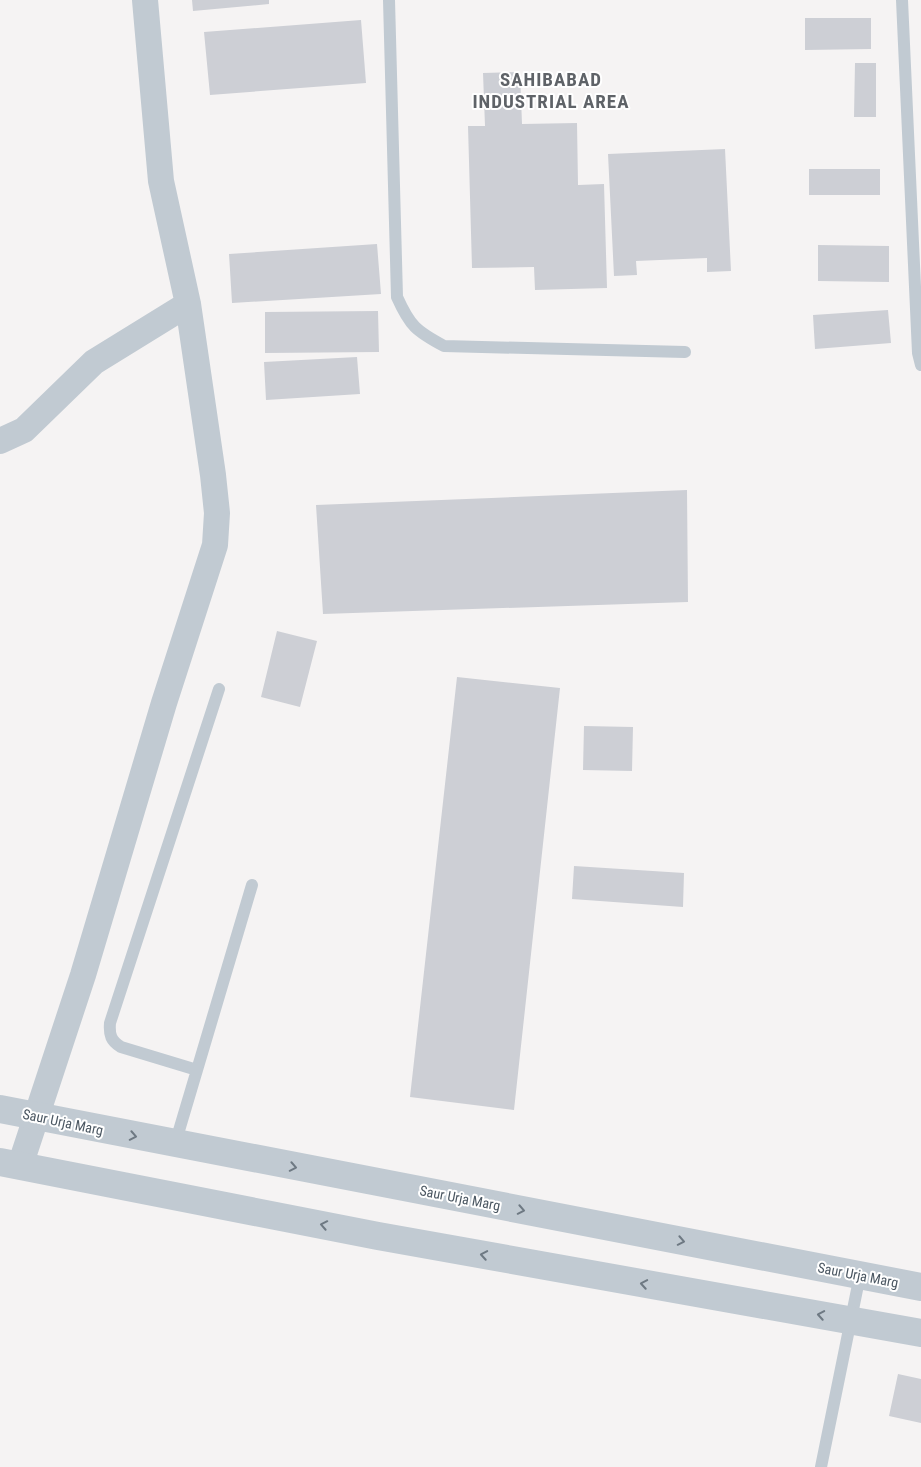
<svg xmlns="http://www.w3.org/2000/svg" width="921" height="1467" font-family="'Roboto Condensed',sans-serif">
	<rect width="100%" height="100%" fill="#f5f3f3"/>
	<!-- building -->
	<path fill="#cdcfd5" d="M192 0H269V4L193 11Z
		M805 18H871V49L805 50Z
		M361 20 366 83 210 95 204 32Z
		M855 63H876V117H854Z
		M520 72 522 124 577 123 578 185 604 184 607 288 535 290 534 267 472 268 468 126H485L483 73Z
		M725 149 731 271 707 272V258L636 261 637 275 614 276 608 154Z
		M809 169H880V195H809Z
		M377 244 381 294 232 303 229 254Z
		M818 245 889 246V282L818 281Z
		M888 310 891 343 815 349 813 315Z
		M378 311 379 352 265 353V312Z
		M357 357 360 394 266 400 264 362Z
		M687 490 688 602 323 614 316 505Z
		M277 631 317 641 300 707 261 697Z
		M457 677 560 688 514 1110 410 1097Z
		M584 726 633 727 632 771 583 770Z
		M574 866 684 873 683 907 572 899Z
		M898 1374 921 1379V1423L889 1416Z"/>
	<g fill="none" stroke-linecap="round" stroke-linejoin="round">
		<!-- service -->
		<path stroke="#c1cad2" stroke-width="12" d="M389 0 397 297C410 326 416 331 444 346L685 352
			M902 0 918 353 921 365
			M197 1070 121 1047C111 1041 109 1035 110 1023L219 689
			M175 1144 252 885
			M821 1467 860 1275"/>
		<!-- minor -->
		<path stroke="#c1cad2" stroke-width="26" d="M0 441 24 430 94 362 188 304
			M20 1166 83 975 164 703 215 545 217 513 213 475 188 304 161 181 145 0"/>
		<!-- tertiary -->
		<path stroke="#c1cad2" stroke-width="28" d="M0 1109 921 1287
			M0 1162 378 1236 921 1333"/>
	</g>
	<!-- one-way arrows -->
	<defs><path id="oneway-chevron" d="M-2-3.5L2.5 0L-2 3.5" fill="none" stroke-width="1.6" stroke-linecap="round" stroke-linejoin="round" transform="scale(1.25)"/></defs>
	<g stroke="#6e7983">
		<use href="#oneway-chevron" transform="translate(133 1136) rotate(11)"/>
		<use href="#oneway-chevron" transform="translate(293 1167) rotate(11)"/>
		<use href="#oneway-chevron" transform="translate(521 1210) rotate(11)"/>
		<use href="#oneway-chevron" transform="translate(324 1225) rotate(-169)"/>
		<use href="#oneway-chevron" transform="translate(681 1241) rotate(11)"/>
		<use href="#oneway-chevron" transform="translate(484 1255) rotate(-170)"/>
		<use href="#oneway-chevron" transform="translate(644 1284) rotate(-170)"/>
		<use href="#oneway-chevron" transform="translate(821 1315) rotate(-170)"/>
	</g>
	<g text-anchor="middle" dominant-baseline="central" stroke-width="4" stroke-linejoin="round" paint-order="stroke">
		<!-- street labels -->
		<g font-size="14" fill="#4a5661" stroke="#fff">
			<text transform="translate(63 1122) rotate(12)">Saur Urja Marg</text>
			<text transform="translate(460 1198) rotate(11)">Saur Urja Marg</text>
			<text transform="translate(858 1275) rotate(11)">Saur Urja Marg</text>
		</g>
		<!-- district labels -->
		<g font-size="19" font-weight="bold" letter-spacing="1" fill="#5f6368" stroke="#fff">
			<text x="551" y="79">SAHIBABAD<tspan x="551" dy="22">INDUSTRIAL AREA</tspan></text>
		</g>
	</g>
</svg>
